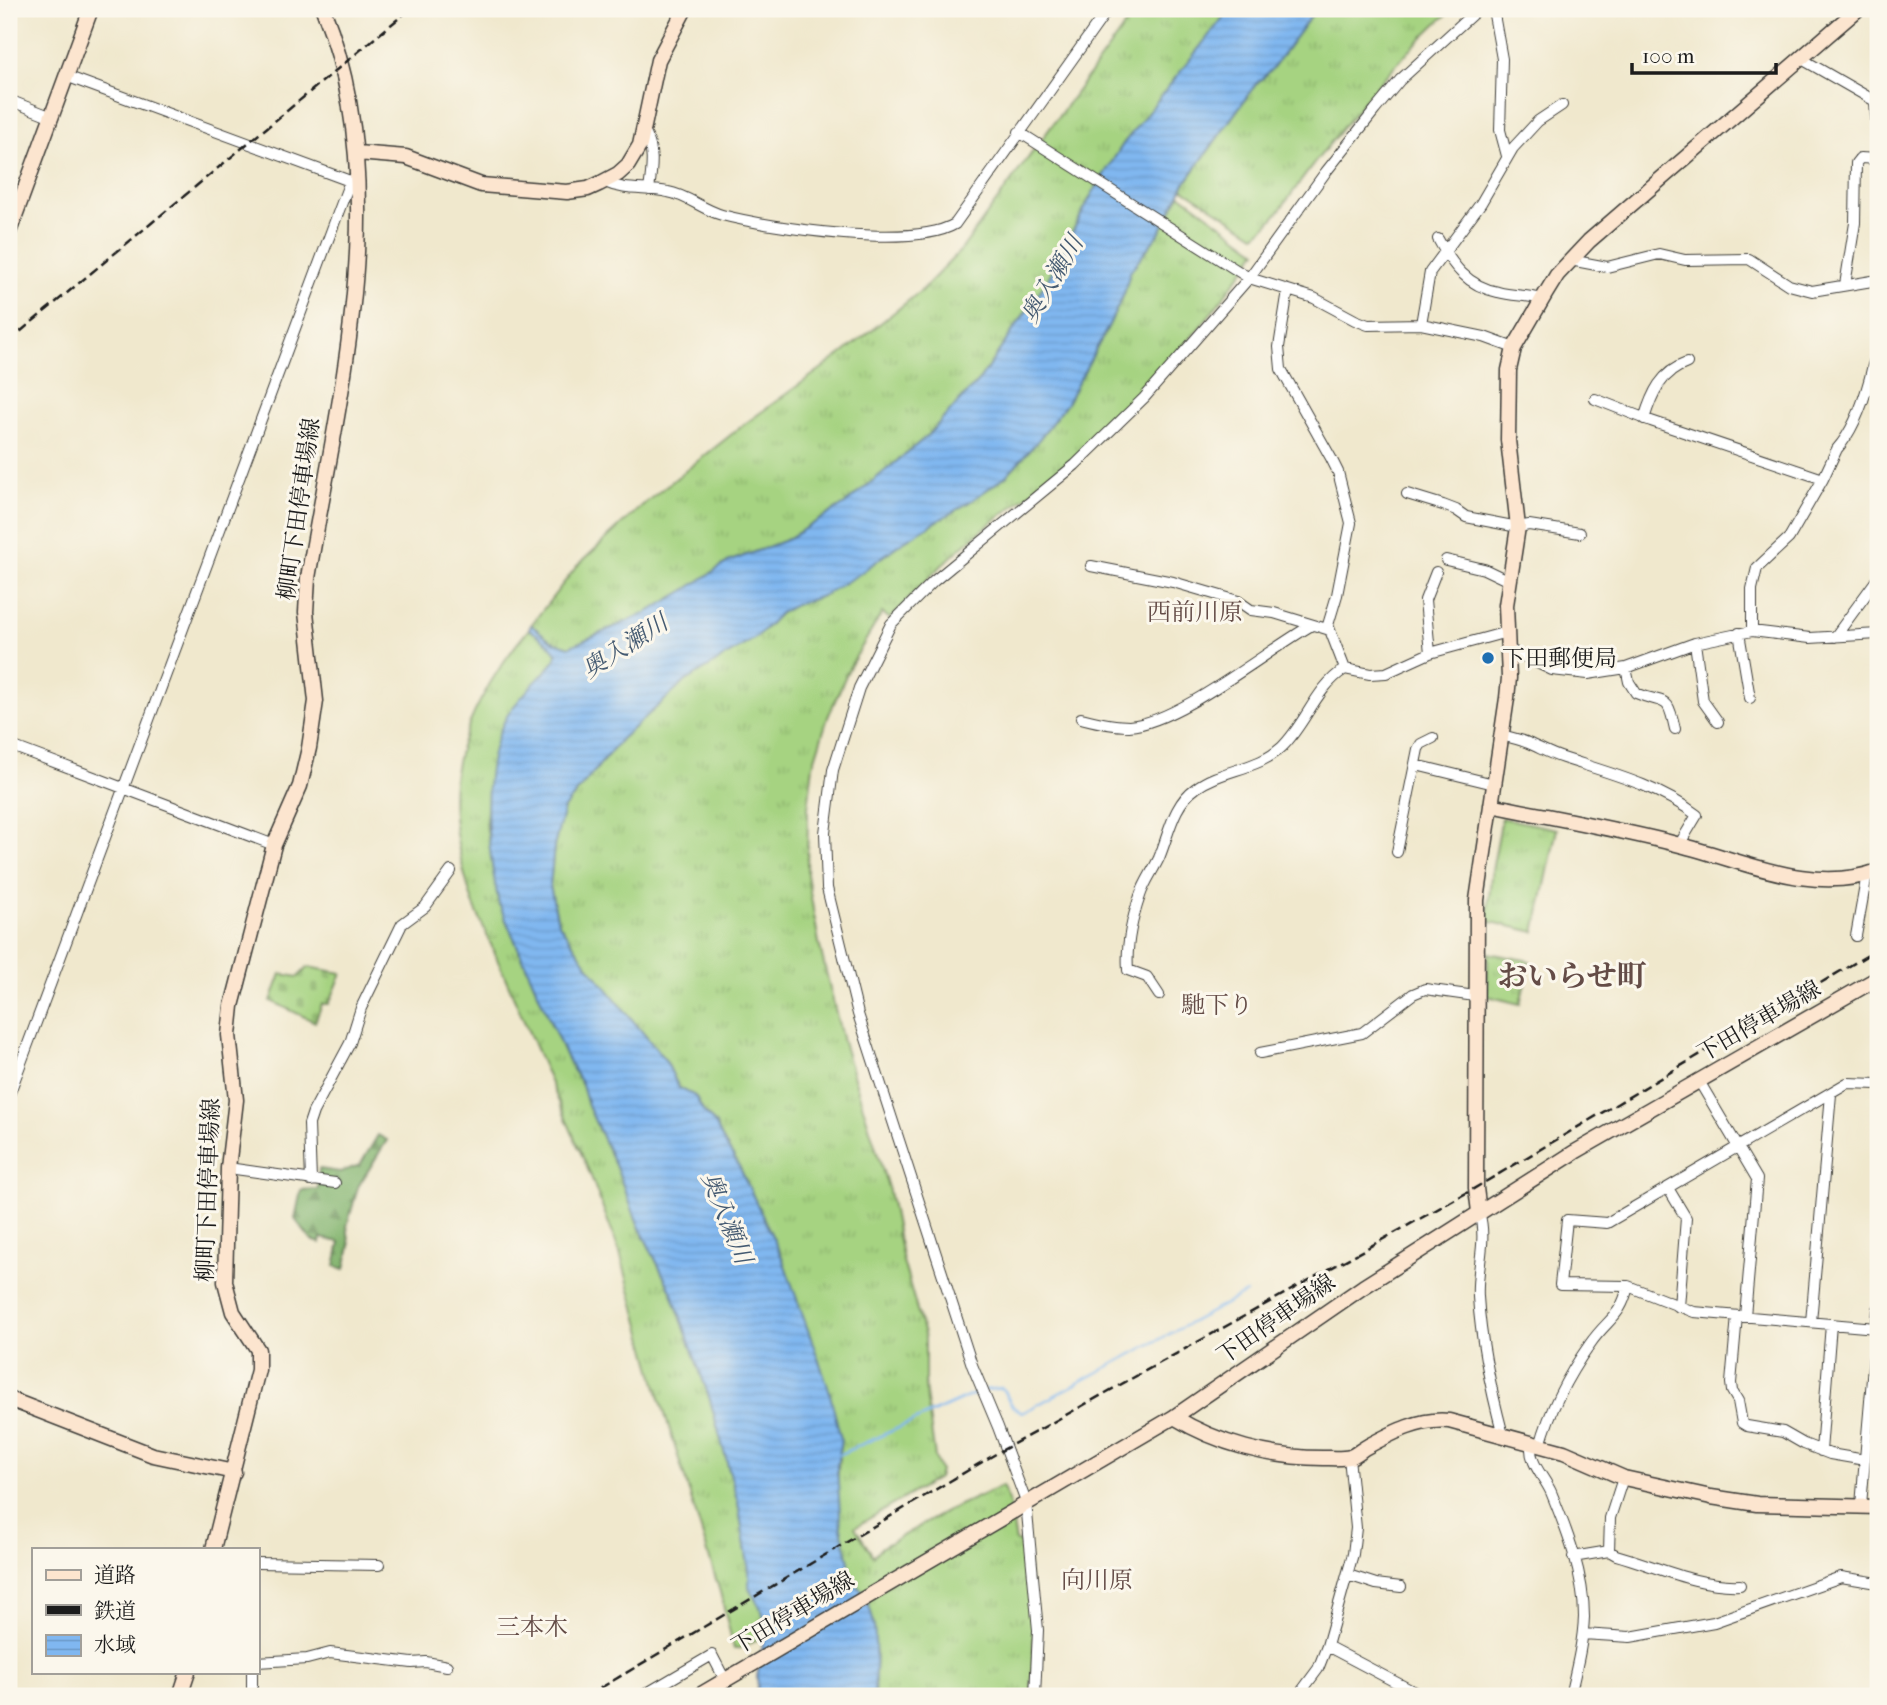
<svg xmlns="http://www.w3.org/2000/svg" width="1887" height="1705" font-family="'IM FELL French Canon','Noto Serif JP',serif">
	<defs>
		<pattern id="grass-tufts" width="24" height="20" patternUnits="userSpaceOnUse" patternTransform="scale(1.75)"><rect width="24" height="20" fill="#a6d381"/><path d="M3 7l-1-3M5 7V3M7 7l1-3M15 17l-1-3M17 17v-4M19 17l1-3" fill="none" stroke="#8eb56f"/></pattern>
		<pattern id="forest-firs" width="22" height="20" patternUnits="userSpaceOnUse" patternTransform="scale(1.75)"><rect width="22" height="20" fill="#84b56f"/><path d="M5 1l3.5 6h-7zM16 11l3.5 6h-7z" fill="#6b925a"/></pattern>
		<pattern id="cemetery-stones" width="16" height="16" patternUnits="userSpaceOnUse" patternTransform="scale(1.75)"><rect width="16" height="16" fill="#a6d381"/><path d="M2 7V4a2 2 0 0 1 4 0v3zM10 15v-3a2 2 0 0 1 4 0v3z" fill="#8eb56f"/></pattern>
		<pattern id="water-rules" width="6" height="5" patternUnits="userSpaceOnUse" patternTransform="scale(1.75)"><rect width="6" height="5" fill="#80b7f0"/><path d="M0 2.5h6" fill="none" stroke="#6e9dcd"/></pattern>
	</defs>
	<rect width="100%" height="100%" fill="#fbf7ec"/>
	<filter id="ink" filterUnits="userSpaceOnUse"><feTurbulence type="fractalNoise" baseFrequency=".0143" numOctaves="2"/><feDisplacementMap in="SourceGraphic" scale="14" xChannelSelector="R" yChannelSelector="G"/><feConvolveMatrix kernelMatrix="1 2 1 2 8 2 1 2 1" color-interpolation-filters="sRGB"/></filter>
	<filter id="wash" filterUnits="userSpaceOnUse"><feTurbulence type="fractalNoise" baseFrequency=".00686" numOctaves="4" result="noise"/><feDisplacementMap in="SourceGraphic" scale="28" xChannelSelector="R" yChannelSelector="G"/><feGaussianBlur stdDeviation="1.57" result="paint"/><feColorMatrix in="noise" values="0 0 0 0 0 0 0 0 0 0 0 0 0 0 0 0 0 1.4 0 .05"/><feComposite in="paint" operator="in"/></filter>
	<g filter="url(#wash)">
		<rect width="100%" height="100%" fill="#f0e8cd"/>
		<!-- grass -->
		<path fill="url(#grass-tufts)" stroke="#61784e" stroke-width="2" d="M1137 9H1230L1123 144 1092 194 1047 281 980 379 926 437 845 504 786 540 728 562 687 589 646 613 569 647 552 641 531 625 577 566 645 503 742 426 843 353 922 290 961 250Z
			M1316 9H1453C1400 54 1356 110 1313 165 1299 182 1272 226 1255 235L1182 188 1256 84 1271 70Z
			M1180 194 1257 251C1208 322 1150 389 1087 448 1054 478 1017 503 982 530 949 557 919 586 890 619L882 613 849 668 828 717 813 765 808 808 807 875 819 943 843 1042 889 1191 903 1261 925 1338V1387L935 1457 940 1471 938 1478 855 1527 873 1556 880 1548 951 1509 1002 1486 1009 1501 1016 1542 1026 1543 1034 1629 1031 1696H874L876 1652 856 1583 850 1578C849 1560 844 1546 841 1529 836 1500 837 1468 841 1439L782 1257 738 1164 724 1142 716 1125 703 1111 695 1096 679 1088 666 1061 586 963 558 922 550 886 554 847 564 808 621 739 686 681 757 637 780 613 795 605 822 596 857 575 901 543 971 501 1006 476 1036 443 1067 403 1108 327 1124 294 1130 272 1160 232Z
			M529 629 549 643 557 654 554 662 508 716 489 781 486 824 499 904 566 1057 582 1085 588 1106 615 1165 639 1226 672 1293 710 1400 738 1503 749 1571V1588L762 1611 766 1626 764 1636 738 1649H734L720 1592 659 1395 620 1253 590 1174 473 903C461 866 450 821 454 781 459 728 495 669 529 629Z
			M1502 818 1557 829 1535 932 1487 921 1491 876Z
			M1488 953 1530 961 1520 1004 1487 996Z"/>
		<!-- forest -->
		<path fill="url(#forest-firs)" stroke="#506846" stroke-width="2" d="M378 1135 387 1140 358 1187 347 1226 350 1246 345 1269 335 1266 340 1242 321 1238 320 1243 311 1240 295 1219 301 1190 318 1189 319 1169 340 1172 360 1165Z"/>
		<!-- cemetery -->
		<path fill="url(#cemetery-stones)" stroke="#61784e" stroke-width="2" d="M308 967 342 973 329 1004H322L315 1022 271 1001 281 974 298 977Z"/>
		<!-- water -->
		<path fill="url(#water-rules)" stroke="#4e6a86" stroke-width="2" d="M1230 9H1316L1271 70 1256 84 1185 183 1160 232 1130 272 1124 294 1108 327 1067 403 1036 443 1006 476 971 501 901 543 858 575 822 596 795 605 780 613 757 637 686 681 621 739 564 808 554 847 550 886 558 922 586 963 666 1061 679 1088 695 1096 703 1111 716 1125 724 1142 738 1164 782 1257 828 1386 841 1439 837 1467 841 1528 849 1561 850 1578C883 1606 875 1657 874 1696H754L758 1687 757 1677 766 1626 762 1611 749 1588V1571L738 1503 710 1400 672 1293 639 1226 615 1165 588 1106 582 1085 566 1057 499 904C487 847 477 770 507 716 519 697 539 679 554 662L557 654 548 643 529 629 531 625 552 641 569 647 646 613 687 589 728 562 786 540 845 504 926 437 980 379 1047 281 1092 194 1123 144Z"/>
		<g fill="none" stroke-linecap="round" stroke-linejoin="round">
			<!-- stream -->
			<path stroke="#80b7f0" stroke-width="2.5" d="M985 1390 1002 1388 1013 1407 1022 1413 1246 1293
				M838 1455 979 1392"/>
		</g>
	</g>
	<g filter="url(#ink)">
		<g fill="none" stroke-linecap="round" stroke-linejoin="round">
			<!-- street casing -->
			<g stroke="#3c3b37" stroke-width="12">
				<path id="street" d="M1493 9 1502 59 1500 130 1507 156
					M1800 58 1875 101 1878 150
					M66 76 350 181
					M9 100 52 117
					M644 131C655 150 652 168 649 190
					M1019 132 1249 278 1314 298 1355 320 1368 325 1421 324 1484 337 1514 348
					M605 182C626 192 646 187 668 192 687 195 703 210 722 215 771 228 913 249 955 224L1108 9
					M1438 239C1452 265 1467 286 1498 292 1512 296 1527 295 1542 299
					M1570 260 1607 267 1659 254 1685 260 1749 259 1789 285 1812 291 1878 280
					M1845 285 1855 223 1856 163 1860 158 1878 159
					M1288 290 1279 347 1281 369 1331 458 1338 472 1351 523 1337 595 1328 625 1345 669
					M1421 324 1430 272 1481 203 1513 148 1538 121 1562 105
					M1595 399 1651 421 1823 479
					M1644 419C1652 393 1661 372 1687 363
					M1407 494 1443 505 1456 510 1466 517 1518 527 1529 525 1580 533
					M1446 560 1484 569 1509 581
					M1091 566 1173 582 1238 601 1251 610 1274 613 1330 630
					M1752 631V589L1757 568 1789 538 1823 479 1837 449C1852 432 1863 403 1869 381 1872 372 1872 362 1878 354
					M1739 633 1750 698
					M1835 637 1878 578
					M1695 643 1703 701 1718 722
					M1508 649 1552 670 1588 674 1626 668 1695 643 1752 631 1810 638 1878 634
					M1430 653 1425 600 1436 572
					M1626 668 1629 682 1636 693C1666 706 1667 692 1675 729
					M1081 718C1097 722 1112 726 1129 726 1178 723 1266 651 1312 625
					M1502 735C1511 738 1520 739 1528 743 1540 748 1550 754 1563 758 1609 773 1657 785 1697 815L1679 845
					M9 745 274 845
					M1416 765 1494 784
					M1397 852 1418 749 1421 744 1433 738
					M1856 936 1867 874
					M1159 995 1147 977 1128 970C1126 946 1132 919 1140 896 1144 883 1153 871 1159 858 1169 834 1173 804 1196 788 1222 769 1258 770 1282 747 1306 724 1316 687 1345 669L1370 674 1386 673 1430 653 1507 632
					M1260 1053 1362 1033 1413 994 1425 989 1475 996
					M1699 1081 1757 1179 1745 1316
					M9 1095 350 181 358 178
					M228 1168 335 1183
					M311 1181 309 1124 313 1112 350 1043 361 1008 402 924 425 907 451 871
					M1668 1188 1686 1218 1679 1307
					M1479 1212C1488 1242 1476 1267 1478 1297 1481 1344 1491 1390 1503 1435
					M1737 1316 1731 1383 1732 1391 1738 1401 1742 1423 1747 1426 1783 1432 1804 1444 1830 1454 1865 1460
					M1811 1322 1831 1094
					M1876 1328 1694 1312 1628 1286 1560 1285 1567 1220 1607 1223 1847 1083 1878 1084
					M1531 1444C1529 1463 1543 1475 1551 1492 1567 1531 1584 1574 1584 1617 1583 1643 1576 1670 1570 1696
					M1540 1446C1550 1409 1568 1375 1590 1344 1607 1319 1621 1318 1628 1286
					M1821 1451 1831 1324
					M1861 1505 1878 1309
					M1609 1551 1610 1518 1623 1478
					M1573 1557 1609 1551 1616 1555C1656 1566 1697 1587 1740 1585
					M257 1563 379 1565
					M1348 1575 1376 1584 1401 1587
					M1583 1634 1630 1637 1714 1622 1841 1577 1878 1583
					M1327 1646 1422 1696
					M257 1662 307 1659 330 1653 412 1663 426 1662 447 1666
					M252 1696V1672
					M642 1696 712 1655 725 1680
					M1035 1696 1038 1630 1026 1502 998 1427 972 1365 858 1014 827 888 825 833 833 770 859 688 891 624 934 581 1075 465 1144 398 1249 278 1325 173 1375 110 1400 80 1478 9
					M1298 1696 1318 1669 1327 1646 1353 1554 1356 1528 1349 1457"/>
			</g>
			<!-- secondary casing -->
			<g stroke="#3c3b37" stroke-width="17">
				<path id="secondary" d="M357 153 406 157 481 185 567 192 588 189 599 184 618 174 628 165 640 145 658 60 685 9
					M9 232 91 9
					M1491 805C1554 818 1618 829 1680 845 1745 861 1812 895 1878 871
					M1479 1212 1476 1188 1477 900 1507 698 1509 678 1506 605 1518 527 1508 440 1509 370 1514 348 1546 293 1557 275 1589 241 1858 9
					M9 1399 153 1455 234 1472
					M1174 1417C1218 1444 1271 1458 1323 1458 1331 1458 1342 1459 1350 1457 1356 1455 1362 1449 1368 1446 1394 1432 1420 1418 1449 1421L1564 1452 1624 1478 1711 1497 1757 1504 1878 1507
					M213 1549 258 1370V1350L233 1312 225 1282 228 1168 236 1100 229 1035 232 1006 274 845 300 786 309 748 316 701 306 612 308 578C339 395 395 188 323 9
					M180 1696 188 1672
					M698 1696 1174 1417 1363 1287 1575 1152 1878 978"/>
			</g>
			<!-- street -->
			<use href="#street" stroke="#fff" stroke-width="10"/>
			<!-- secondary -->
			<use href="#secondary" stroke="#fce5cf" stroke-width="14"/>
			<!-- rail -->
			<path stroke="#1c1c1c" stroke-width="2.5" stroke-dasharray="10 5" stroke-linecap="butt" d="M9 341 410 9
				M587 1696 999 1452 1470 1191 1878 949"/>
		</g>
	</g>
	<!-- markers -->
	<circle fill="#1f6fb2" stroke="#fbf7ec" stroke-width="2.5" cx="1488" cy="658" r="7"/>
	<g text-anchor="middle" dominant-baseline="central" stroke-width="6" stroke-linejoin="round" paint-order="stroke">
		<!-- street labels -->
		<g font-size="23" fill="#1c1c1c" stroke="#fbf7ec">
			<text transform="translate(299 509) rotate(-82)">柳町下田停車場線</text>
			<text transform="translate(1759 1021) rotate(-30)">下田停車場線</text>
			<text transform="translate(208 1190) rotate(-88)">柳町下田停車場線</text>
			<text transform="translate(1276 1319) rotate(-35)">下田停車場線</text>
			<text transform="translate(793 1613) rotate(-31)">下田停車場線</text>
		</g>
		<!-- poi labels -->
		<g font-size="23" fill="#1c1c1c" stroke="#fbf7ec" text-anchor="start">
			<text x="1502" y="658">下田郵便局</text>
		</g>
		<!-- water labels -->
		<g font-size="24" font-style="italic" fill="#445a71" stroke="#fbf7ec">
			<text transform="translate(1052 279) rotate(-59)">奥入瀬川</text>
			<text transform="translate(625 646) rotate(-33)">奥入瀬川</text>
			<text transform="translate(727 1218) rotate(68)">奥入瀬川</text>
		</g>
		<!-- neighbourhood labels -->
		<g font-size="24" fill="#644c47" stroke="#fbf7ec">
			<text x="1195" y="612">西前川原</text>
			<text x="1217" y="1005">馳下り</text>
			<text x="1097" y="1580">向川原</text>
			<text x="532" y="1627">三本木</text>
		</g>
		<!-- district labels -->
		<g font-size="30" font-weight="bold" fill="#644c47" stroke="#fbf7ec">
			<text x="1572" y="976">おいらせ町</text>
		</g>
	</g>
	<!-- margin -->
	<rect width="1887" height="1705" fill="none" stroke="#fbf7ec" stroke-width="35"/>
	<!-- legend -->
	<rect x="32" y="1548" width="228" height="126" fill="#fbf7ec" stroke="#a29f99" stroke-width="2"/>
	<rect x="46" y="1570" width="35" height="10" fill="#fce5cf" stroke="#a29f99" stroke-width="2"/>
	<text x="94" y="1582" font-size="21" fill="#1c1c1c">道路</text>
	<rect x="46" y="1605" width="35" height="10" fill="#1c1c1c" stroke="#a29f99" stroke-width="2"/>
	<text x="94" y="1618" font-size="21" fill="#1c1c1c">鉄道</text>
	<rect x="46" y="1635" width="35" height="21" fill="url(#water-rules)" stroke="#a29f99" stroke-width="2"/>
	<text x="94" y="1652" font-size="21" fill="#1c1c1c">水域</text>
	<!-- scale -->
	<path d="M1632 63v10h144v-10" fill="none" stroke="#1c1c1c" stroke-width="3.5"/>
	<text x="1642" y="63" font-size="21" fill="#1c1c1c" stroke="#fbf7ec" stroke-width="5" paint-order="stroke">100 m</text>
</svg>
